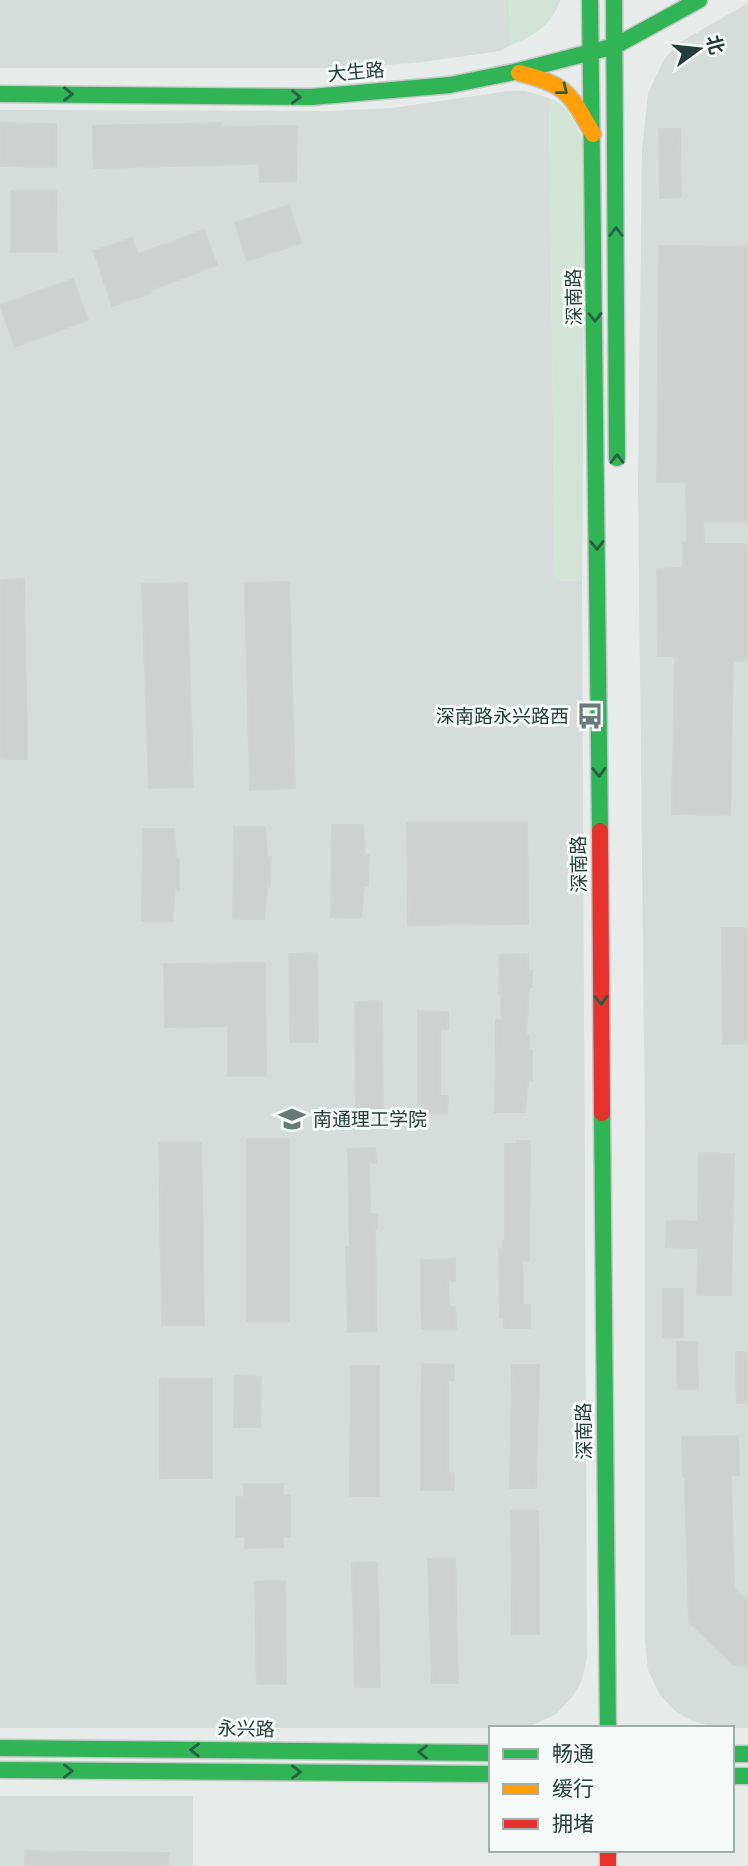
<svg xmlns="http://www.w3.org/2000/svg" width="748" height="1866" font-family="Roboto,'Noto Sans SC',sans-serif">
	<rect width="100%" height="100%" fill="#e7ebe9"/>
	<!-- built -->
	<path fill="#d5dcd9" d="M0 0H509L511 45 500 51 415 63 331 68H0Z
		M748 3V1728H717L690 1720 675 1711 660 1695 648 1670 645 1642V1132L638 483 642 150 648 93 665 58 679 43Z
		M508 91H525L549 98 555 580 582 581 587 1657 582 1680 573 1696 556 1714 530 1726 484 1728H0V110L331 111 392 108Z
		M0 1796H193V1866H0Z"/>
	<!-- green -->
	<path fill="#d2e3d7" d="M509 0H560C553 25 533 36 511 45Z
		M549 98C571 107 576 126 585 146L582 581 555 580Z"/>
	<!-- building -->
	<path fill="#cdd2d0" stroke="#cfd4d2" stroke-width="2" d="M0 123 56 124V167L0 166Z
		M221 123V127L297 126 296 181 260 182 259 164 94 168 93 126Z
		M659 129H680L681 197 660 198Z
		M11 191H56L57 252H11Z
		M289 205 301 243 247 261 235 223Z
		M204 230 217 265 151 290V293L112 306 94 251 132 238 138 254Z
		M659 246 748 247V521H703L704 544H748V661H733L730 815 672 814 675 656H658L657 569 683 568V542H687L686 482H657Z
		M73 279 88 320 15 347 0 305Z
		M24 579 27 759H0V580Z
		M289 582 295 788 250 790 245 583Z
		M187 583 193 787 149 788 142 584Z
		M407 823H527L528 924 408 925Z
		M332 825H363L365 855H369L368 886H364L361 918 331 917Z
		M234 827H265L267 857H271L270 887H267L264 919H233Z
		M143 829H174L176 859H179V890L175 889 172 921H142Z
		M722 928H748V1044H723Z
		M317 953 318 1042H290L289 954Z
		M528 954V971H532V987H529L526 1035H529V1050H532V1081H528L525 1112H495L496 1020H502L501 994H499L500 955Z
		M265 963 266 1076H228V1026L165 1027 164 964Z
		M382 1001 383 1110H356L355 1002Z
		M418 1011 448 1012V1029H440V1096H448L447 1113H418Z
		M247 1139H289V1321H247Z
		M517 1141H530L529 1261H522L523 1305H530V1328H504V1318H500L499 1249H503V1241H505V1144H517Z
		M159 1143H201L204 1325H162Z
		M375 1148 376 1163H369L370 1214H377V1229H375L376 1331 348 1332 346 1247H350L348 1149Z
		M699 1153 734 1154 731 1295H697L698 1248 666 1247 667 1221 698 1222Z
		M455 1259V1281H448L449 1307H455L456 1329H422L421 1260Z
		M663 1289H683V1337H663Z
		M677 1342H697L698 1389H678Z
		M736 1352H748V1403H737Z
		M422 1364 454 1365V1380H448V1473H454V1490H421Z
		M512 1365H539L536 1488H510Z
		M351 1366H379V1496H350Z
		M235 1376 261 1377 260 1427H234Z
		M160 1379H212V1478H160Z
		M738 1436 739 1475H731L734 1588 748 1601V1665H734L689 1622 685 1477H683L682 1437Z
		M244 1484H283V1495H290V1537H283V1547L245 1548V1537H236V1497H244Z
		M511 1511H538L539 1634H512Z
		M428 1559H455L458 1683H432Z
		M377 1562 380 1687H355L352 1563Z
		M285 1581 286 1684H257L255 1582Z
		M25 1851 169 1853 168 1866H25Z"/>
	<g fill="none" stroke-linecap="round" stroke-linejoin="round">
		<!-- fast casing -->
		<g stroke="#c2c8c6" stroke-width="19">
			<path id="fast" d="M590 0 600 831
				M614 0 617 458
				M0 94 311 97 450 85 514 72 615 46 699 0
				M602 1113 608 1728
				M0 1748 491 1753
				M732 1754H748
				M0 1770 490 1774
				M732 1776H748"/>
		</g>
		<!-- slow casing -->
		<g stroke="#c2c8c6" stroke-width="19">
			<path id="slow" d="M519 73C567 85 569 92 593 134"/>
		</g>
		<!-- jam casing -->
		<g stroke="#c2c8c6" stroke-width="19">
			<path id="jam" d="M600 831 602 1113
				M608 1850V1866"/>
		</g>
		<!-- fast -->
		<use href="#fast" stroke="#30b455" stroke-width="16"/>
		<!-- slow -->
		<use href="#slow" stroke="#ff9f0a" stroke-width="16"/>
		<!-- jam -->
		<use href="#jam" stroke="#e5322d" stroke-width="16"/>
	</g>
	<!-- one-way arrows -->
	<defs><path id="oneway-chevron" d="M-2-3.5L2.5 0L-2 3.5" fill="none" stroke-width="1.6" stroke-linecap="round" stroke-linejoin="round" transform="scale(1.75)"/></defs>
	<g stroke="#286141">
		<use href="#oneway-chevron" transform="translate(563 90) rotate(38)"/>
		<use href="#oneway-chevron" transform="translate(68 94) rotate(1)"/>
		<use href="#oneway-chevron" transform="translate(296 97) rotate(1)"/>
		<use href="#oneway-chevron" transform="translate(616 232) rotate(-90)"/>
		<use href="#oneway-chevron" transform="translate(595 317) rotate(89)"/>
		<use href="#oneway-chevron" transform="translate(617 459) rotate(-90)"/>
		<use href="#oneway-chevron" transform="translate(597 545) rotate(89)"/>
		<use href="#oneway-chevron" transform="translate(599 772) rotate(89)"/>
		<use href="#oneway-chevron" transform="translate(601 1000) rotate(89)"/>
		<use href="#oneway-chevron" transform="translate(195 1750) rotate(-179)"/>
		<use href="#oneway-chevron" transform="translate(423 1752) rotate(-179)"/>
		<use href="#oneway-chevron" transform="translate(68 1771)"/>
		<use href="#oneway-chevron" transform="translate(296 1772)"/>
	</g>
	<!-- icons -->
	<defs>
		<g id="bus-bare" transform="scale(2.1)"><path d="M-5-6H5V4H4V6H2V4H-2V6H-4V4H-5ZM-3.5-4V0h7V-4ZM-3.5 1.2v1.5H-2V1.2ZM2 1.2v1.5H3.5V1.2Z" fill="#697a76" stroke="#f5f9f7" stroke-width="2.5" paint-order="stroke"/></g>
		<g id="university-bare" transform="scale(2.1)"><path d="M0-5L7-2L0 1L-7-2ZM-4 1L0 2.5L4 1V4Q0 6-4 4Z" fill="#697a76" stroke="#f5f9f7" stroke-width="2.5" paint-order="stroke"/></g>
	</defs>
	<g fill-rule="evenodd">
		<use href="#bus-bare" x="590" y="716"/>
		<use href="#university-bare" x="292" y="1119"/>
	</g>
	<g text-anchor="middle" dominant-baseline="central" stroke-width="6" stroke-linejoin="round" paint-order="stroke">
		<!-- street labels -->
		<g font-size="19" fill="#253d38" stroke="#f5f9f7">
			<text transform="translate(356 72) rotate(-5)">大生路</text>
			<text transform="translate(574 297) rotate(-91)">深南路</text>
			<text transform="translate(579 864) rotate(-91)">深南路</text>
			<text transform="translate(584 1431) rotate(-91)">深南路</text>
			<text transform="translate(246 1729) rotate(1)">永兴路</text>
		</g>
		<!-- poi labels -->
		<g font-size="19" fill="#253d38" stroke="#f5f9f7" text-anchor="end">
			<text x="569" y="716">深南路永兴路西</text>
			<text x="313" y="1119" text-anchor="start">南通理工学院</text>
		</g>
	</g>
	<!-- legend -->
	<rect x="489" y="1726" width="245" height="126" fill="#f5f9f7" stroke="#a2aeab" stroke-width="2"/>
	<rect x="503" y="1749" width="35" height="10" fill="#30b455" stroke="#a2aeab" stroke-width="2"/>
	<text x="552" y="1761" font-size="21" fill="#253d38">畅通</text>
	<rect x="503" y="1784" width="35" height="10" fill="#ff9f0a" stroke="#a2aeab" stroke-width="2"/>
	<text x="552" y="1796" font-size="21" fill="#253d38">缓行</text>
	<rect x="503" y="1819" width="35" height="10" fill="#e5322d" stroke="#a2aeab" stroke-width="2"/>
	<text x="552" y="1831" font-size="21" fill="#253d38">拥堵</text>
	<!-- north arrow -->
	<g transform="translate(699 49) rotate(75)" stroke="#f5f9f7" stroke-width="5" paint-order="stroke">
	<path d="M0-5L12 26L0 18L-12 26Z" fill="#253d38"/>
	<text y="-10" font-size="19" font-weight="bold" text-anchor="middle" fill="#253d38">北</text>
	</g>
</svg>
